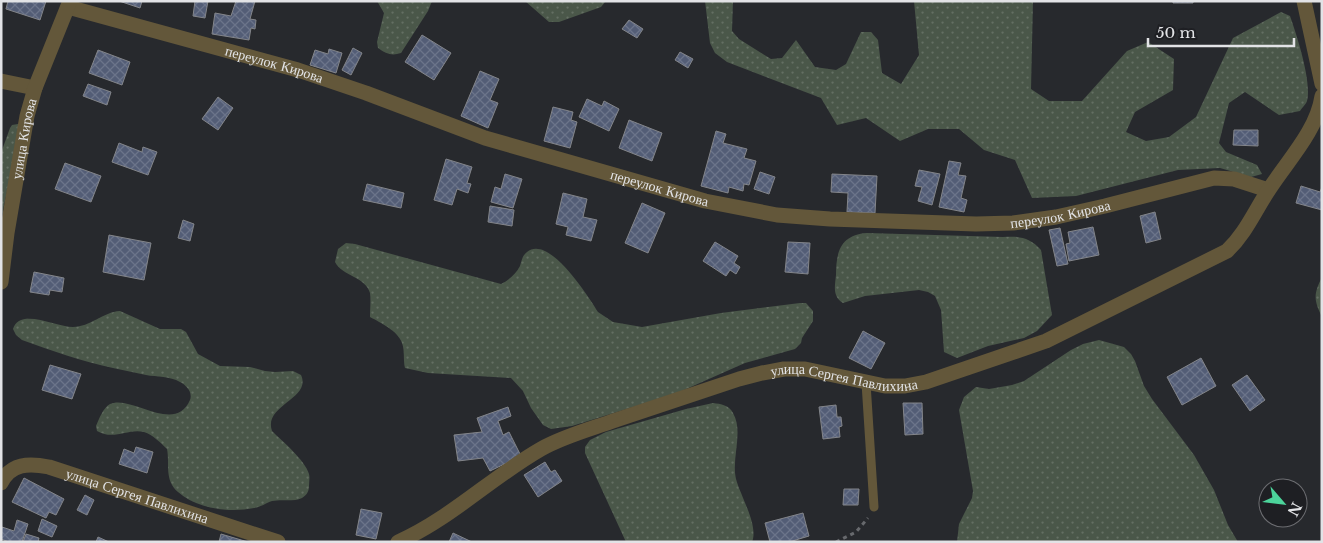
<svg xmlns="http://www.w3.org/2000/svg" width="1323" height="543" font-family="'Libre Baskerville',serif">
	<defs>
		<pattern id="green-dots" width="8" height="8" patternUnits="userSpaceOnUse" patternTransform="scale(1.25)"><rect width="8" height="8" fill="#4a5749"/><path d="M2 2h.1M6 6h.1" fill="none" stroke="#646f63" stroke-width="1.8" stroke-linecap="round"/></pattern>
		<pattern id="building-cross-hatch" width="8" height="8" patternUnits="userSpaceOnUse" patternTransform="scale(1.25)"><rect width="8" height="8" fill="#535d76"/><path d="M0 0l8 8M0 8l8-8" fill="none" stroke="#6b748a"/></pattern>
	</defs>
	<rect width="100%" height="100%" fill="#27292d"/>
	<!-- green -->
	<path fill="url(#green-dots)" d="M377 1H432L428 11 401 53C392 56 386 54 378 48L377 42 384 13Z
		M525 1H606L601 7 559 22H549Z
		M705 1H733L732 31 739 39 771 59 782 58 796 40 815 67 836 70 846 64 861 32H871L878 40 882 73 901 84 919 55 914 1H1033L1031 89 1049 101H1082L1127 51 1148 42 1174 59 1173 90 1135 112 1126 132 1146 141 1169 137 1196 117 1233 38 1281 12 1290 16C1297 36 1312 82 1307 101 1306 104 1302 108 1300 111L1279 115 1245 92 1229 103 1219 143 1226 152 1257 165 1262 174 1251 177 1220 168 1178 170 1076 196 1032 198 1015 160 984 150 959 129H928L900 141 866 118 837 125 821 98 727 62 715 53 710 43Z
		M18 124 21 128 1 219V153L10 128 12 125Z
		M867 233 1003 237C1019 236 1030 237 1041 250L1052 315 1037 331 1024 338 988 346 957 358 944 352 941 310 935 296 928 292 919 290 865 296 843 303C832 296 835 286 836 275 836 251 841 235 867 233Z
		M346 243 355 244 501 284C509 280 516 274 520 266 522 260 522 256 527 252 549 234 588 296 598 312L613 322 642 327 721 313 800 303H806L813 311V321L802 338 801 343 795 349 745 363 675 394 572 426 551 429 543 425 531 408 523 391 511 378 428 373 405 368C403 360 405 351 402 343 398 331 381 323 370 317 370 310 371 300 370 293 366 277 342 276 335 262L338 249Z
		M1322 277V317C1314 300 1313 295 1322 277Z
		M120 311 160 329H181L186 332 198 354 220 366 250 367 265 371 275 372 293 371 301 375C312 399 263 405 272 431 282 441 305 460 309 474 310 478 309 482 309 486 309 491 307 495 302 498 294 502 281 499 272 501 266 503 261 507 254 508 230 513 197 509 178 492 164 480 170 464 167 449 161 443 153 435 144 432 128 428 114 441 97 431L96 426C99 419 103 408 110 404 131 394 175 435 190 400 193 392 186 385 180 382 170 376 157 377 146 375 135 373 124 370 113 368 81 361 52 351 22 340L16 335 13 329C19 307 57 327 73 327 90 327 103 312 120 311Z
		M1099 340 1124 347 1131 354 1135 361 1144 386 1152 399 1194 455 1214 490 1228 525 1238 542H957L959 524 972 498 973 491 959 410 964 397 976 387 989 389 1012 385 1024 381 1071 350 1083 344Z
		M713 403C721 404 729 405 733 413 744 432 731 458 736 479 740 495 759 526 752 542H626L585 453V447L590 440 606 432 686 409Z"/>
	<!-- building -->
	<path fill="url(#building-cross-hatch)" stroke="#83858a" d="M8 1H46L40 20 6 9Z
		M119 1H142L140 8Z
		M195 1H208L205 18 193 16Z
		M236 1H255L250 19 256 20 255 29 251 28 249 40 212 34 215 13 231 16Z
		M1173 1H1193V3H1173Z
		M629 20 643 29 637 38 622 29Z
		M422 35 451 53 434 80 405 62Z
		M353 48 362 53 351 75 342 70Z
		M329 49 342 53 336 73 310 65 315 50 328 54Z
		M98 50 130 62 122 85 89 73Z
		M680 52 693 59 688 68 675 60Z
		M480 71 499 79 490 100 498 103 488 128 461 116Z
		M88 84 111 92 107 105 83 96Z
		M218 97 233 108 218 130 202 119Z
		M587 99 602 106 604 101 619 109 609 131 579 117Z
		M553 107 573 112 571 120 577 122 570 148 544 141Z
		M629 120 662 133 652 161 619 148Z
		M1234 130H1258V146L1233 145Z
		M716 131 726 134 723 143 747 149 744 158 756 161 749 185 744 184 743 191 729 187 728 193 701 186Z
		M119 143 142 152 143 147 157 152 148 175 112 162Z
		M446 159 472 167 467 183 471 184 468 193 457 189 452 205 434 200Z
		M949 161 961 163 958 175 966 176 961 198 967 200 964 212 939 207Z
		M65 163 101 176 91 202 55 189Z
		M919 170 940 174 932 205 918 201 922 187 915 186Z
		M760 172 775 177 769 194 754 189Z
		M505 174 522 179 513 208 491 202 495 187 501 189Z
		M832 174 877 176 875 213 847 212 848 193 831 192Z
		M367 184 404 193 401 208 363 200Z
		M1301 186 1320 192 1322 187V210L1296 203Z
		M563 193 587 199 583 217 597 220 591 241 566 235 568 227 556 224Z
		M642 203 665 213 648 253 625 243Z
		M490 206 514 210 512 226 488 222Z
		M1155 212 1161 239 1146 243 1140 216Z
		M183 220 194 224 190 241 178 238Z
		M1093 227 1099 255 1069 261 1066 244 1070 243 1068 232Z
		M1060 228 1068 264 1057 266 1049 230Z
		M109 235 151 243 144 280 103 272Z
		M715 242 738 256 734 263 740 267 736 274 730 270 726 276 703 261Z
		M788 242 810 243 808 274 785 272Z
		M34 272 64 278 62 292 50 290 49 295 30 292Z
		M863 331 885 343 871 369 849 358Z
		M1201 358 1216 386 1182 405 1167 377Z
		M50 365 81 374 72 399 42 390Z
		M1247 375 1265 400 1250 411 1232 385Z
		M903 403H922L923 434 905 435Z
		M836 405 837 417H841L842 426 839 427 840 437 823 439 819 407Z
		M508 407 511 416 498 421 503 435 509 432 521 456 490 471 483 458 458 461 454 435 482 432 477 418Z
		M136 447 153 452 147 473 119 464 124 449 134 453Z
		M545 462 551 472 555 470 562 481 538 497 524 475Z
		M24 478 64 499 56 515 49 512 46 518 12 502Z
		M844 489H859L858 505H843Z
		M85 495 94 500 87 515 77 510Z
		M361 509 382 513 376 539 356 535Z
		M803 513 809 536 789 542H770L765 523Z
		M42 519 57 526 52 537 38 531Z
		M17 520 28 524 22 542H9L1 539 2 527 14 531Z
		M453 533 472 542H449Z
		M26 534 39 538 38 542H23Z
		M221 534 248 542H219Z
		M98 537 109 542H96Z"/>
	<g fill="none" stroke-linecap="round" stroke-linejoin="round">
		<!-- path -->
		<path stroke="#67696d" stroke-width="3" stroke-dasharray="4 4" stroke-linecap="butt" d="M836 542 856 532 868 518"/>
		<!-- service -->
		<path stroke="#63573a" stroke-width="9" d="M866 383 874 507"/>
		<!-- minor -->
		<g stroke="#63573a" stroke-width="15">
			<path d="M1304 1 1322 84"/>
			<path id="s1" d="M68 7 298 70 366 93 485 138 705 201 777 215 830 219 976 224 1013 223 1056 217 1105 206 1214 178 1234 179 1268 190"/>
			<path d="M1 81 35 88"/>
			<path id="s2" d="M1 282 7 233 27 116 35 88 70 1"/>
			<path id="s3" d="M1 483C11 463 29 463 49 467L278 542"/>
			<path id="s4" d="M398 542C450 519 492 477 541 449 564 436 591 429 616 420 657 406 698 393 739 379L762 373 784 369H805L885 386H905L926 382 1046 341 1227 251C1246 233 1255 210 1270 188 1289 159 1317 130 1322 96"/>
		</g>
	</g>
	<g text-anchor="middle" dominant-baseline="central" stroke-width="5" stroke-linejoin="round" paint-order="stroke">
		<!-- street labels -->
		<g font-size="14" fill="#e2e3e6" stroke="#1e1f23">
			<text stroke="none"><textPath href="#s1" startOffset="214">переулок Кирова</textPath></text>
			<text stroke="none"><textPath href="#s2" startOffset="145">улица Кирова</textPath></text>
			<text stroke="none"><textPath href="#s1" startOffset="619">переулок Кирова</textPath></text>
			<text stroke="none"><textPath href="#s1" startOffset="1024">переулок Кирова</textPath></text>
			<text stroke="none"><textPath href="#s4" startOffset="488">улица Сергея Павлихина</textPath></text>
			<text stroke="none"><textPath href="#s3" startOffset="148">улица Сергея Павлихина</textPath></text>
		</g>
	</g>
	<!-- border -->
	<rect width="1323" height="543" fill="none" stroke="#e2e3e6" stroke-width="5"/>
	<!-- north arrow -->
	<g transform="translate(1283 503) rotate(118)"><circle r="24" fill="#1e1f23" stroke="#6c6d71"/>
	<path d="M0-4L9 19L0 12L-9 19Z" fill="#4cd49b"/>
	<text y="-8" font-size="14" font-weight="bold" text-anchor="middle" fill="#e2e3e6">N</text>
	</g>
	<!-- scale -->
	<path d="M1148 38v8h146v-8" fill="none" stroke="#e2e3e6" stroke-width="2.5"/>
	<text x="1156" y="38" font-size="15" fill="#e2e3e6" stroke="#1e1f23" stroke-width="4" paint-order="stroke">50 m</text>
</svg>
